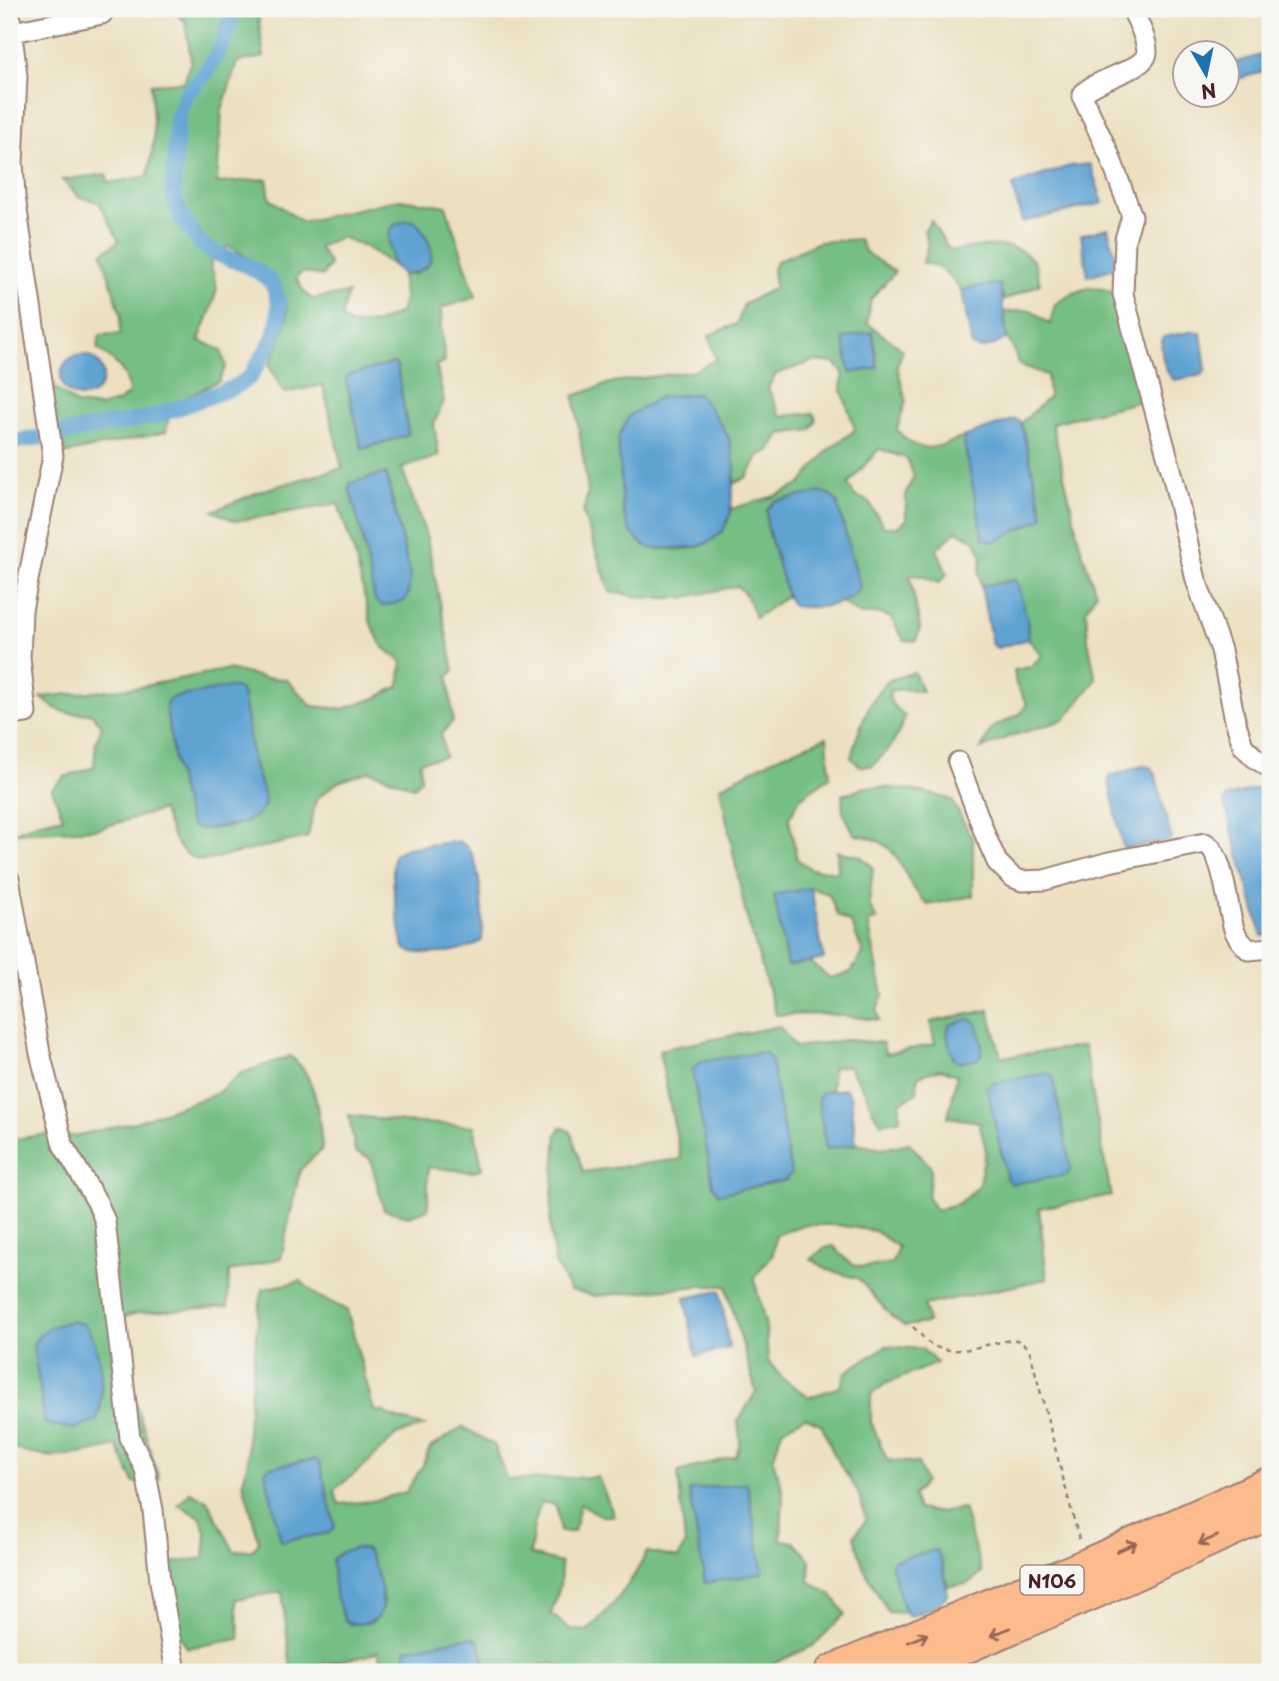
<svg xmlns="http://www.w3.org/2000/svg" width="1279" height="1681" font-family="'Playpen Sans',sans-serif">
	<rect width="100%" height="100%" fill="#f6f6f2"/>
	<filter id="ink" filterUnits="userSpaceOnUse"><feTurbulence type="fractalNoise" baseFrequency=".0143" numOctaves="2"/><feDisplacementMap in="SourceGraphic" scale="14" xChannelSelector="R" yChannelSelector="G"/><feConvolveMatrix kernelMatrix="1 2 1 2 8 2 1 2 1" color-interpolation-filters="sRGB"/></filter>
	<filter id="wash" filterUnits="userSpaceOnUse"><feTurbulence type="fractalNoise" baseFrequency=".00686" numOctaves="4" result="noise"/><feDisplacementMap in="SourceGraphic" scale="28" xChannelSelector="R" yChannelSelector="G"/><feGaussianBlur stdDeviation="1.57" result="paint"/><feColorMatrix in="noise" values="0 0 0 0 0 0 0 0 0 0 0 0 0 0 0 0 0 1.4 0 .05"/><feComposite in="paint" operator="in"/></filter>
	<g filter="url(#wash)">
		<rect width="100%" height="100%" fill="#ece0c0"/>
		<!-- forest -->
		<path fill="#75be84" stroke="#606e58" stroke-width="2" fill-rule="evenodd" d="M171 9H257L264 57 237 62 222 110 217 183 267 179 270 199 302 222 400 199 446 206 476 297 442 308 441 328 445 361 436 365 444 401 434 424 439 456 402 468 427 538 454 671 448 676 453 721 441 734 445 757 420 761 421 779 414 787 370 771 338 782 316 799 308 837 203 861C174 854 173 835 162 810L96 829 13 833 36 823 63 817 52 789 64 777 94 767 96 742 102 726 91 713C66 714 59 714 41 697L139 687 228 669 265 678 286 679 312 706 343 709 376 698 399 686 402 662 382 646 371 624 355 555 338 504 235 521 213 511 263 490 342 468 323 385 284 393 269 366C275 353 289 323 287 309 284 278 252 261 229 246L210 261 217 288 211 310 199 340 221 350 226 366 219 381 171 405 166 432 63 454 48 390 55 388 76 404 100 407 120 401 129 393C129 371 113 360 97 348L100 335 120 334 121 315 102 253 119 241 99 202 79 197 62 180 106 174 109 183 148 176 154 139 151 84 184 82 191 60 185 21ZM390 231 416 274H402L404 298 400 313 377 323 351 325 341 317 348 293 312 299 304 292 296 278 302 272 322 276 330 265 319 247 341 237 364 246 393 265 389 241ZM394 363 397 366 408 433 407 435 362 449 346 379ZM386 473 410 576 408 594 403 601 382 606 349 487ZM247 717 252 758 264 800V807L233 826 204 829Z
			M931 220 947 247 954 251C978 246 1017 238 1034 262 1037 267 1038 278 1040 284L1003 301V293L969 288 962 292C953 278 941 264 923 263L928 244 924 231Z
			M859 239 866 253 895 272 871 299 867 323 903 350 897 366 906 401 897 429C917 457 937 448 963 437L983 537 1043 514 1021 423 1049 397 1047 375 1018 364 1014 349 1007 338 1004 312 1031 310 1050 324 1055 304C1075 291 1092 281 1115 294L1149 399 1052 423 1080 545 1096 593 1086 610 1088 640 1096 680 1064 720 1008 737 981 749 992 728 1020 714 1027 704 1016 685 1014 670 1030 667 1042 656 1029 639 1027 618 984 584 981 586 979 573 982 555 974 539 956 531 937 549 947 574 939 583 922 576 910 575 920 628 916 641 904 640 890 617 877 613 861 615 841 602 856 592 767 525 787 596 755 618 747 596 737 586 682 598H647L610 592 583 513 588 491 574 396 613 382 694 371 716 360 709 335 737 324 744 304 775 288 773 269 777 261 819 242ZM814 361 835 363 844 374 841 387 855 430 828 450 800 485 775 496 731 509 730 515C724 523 717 536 709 542 694 553 658 550 642 544L735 467 733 484 747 477 759 455 770 451 780 434 811 430 816 421 814 413 780 416 768 388 776 374ZM879 449 906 458 914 476 906 493V520L897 527H884L868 501 855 496 848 484Z
			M914 672 922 691 902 689 889 691 891 703 905 716C899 737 888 751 872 766H860L851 758C856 737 870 695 887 682 894 677 906 675 914 672Z
			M827 737 830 777 800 798 789 818 797 859 811 869 838 872 837 851 860 856 873 867 869 904 877 920 868 922 883 995 877 1010 879 1020 827 1014 776 1015 745 911 720 787 775 758ZM811 888 829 894 837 915 851 923 863 953 851 972 830 978 809 961 787 965Z
			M866 787C897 787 923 790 952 800L973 840V896L928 905C896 877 907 840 855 835L843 812 842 795Z
			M989 1010 1001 1057 1084 1046 1111 1196 1039 1208 1047 1279 924 1305 928 1323 904 1326 891 1316 859 1279 829 1270 811 1259 824 1248 834 1246C853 1272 862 1268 892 1263L898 1247 875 1231 837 1225H802L776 1235 773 1254 754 1278 766 1327 768 1361 782 1378 809 1397 840 1387 846 1372 886 1346 922 1349 937 1363 885 1384 871 1395V1422L887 1460 918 1463 925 1482 913 1496 918 1509 941 1513 963 1508 982 1573 967 1584 948 1586 940 1557 891 1566 905 1613 888 1612 864 1569 854 1536 866 1520 858 1492 835 1457 822 1425 805 1417 782 1430 773 1460 783 1492 781 1540 794 1542 811 1561 809 1581 832 1595 845 1614 813 1646 755 1672H564L552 1663 515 1672H488L478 1640 406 1649 409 1672H384L378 1651 366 1656 291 1669 282 1592 236 1599 240 1639 187 1648 174 1624 164 1564 204 1558 206 1536 201 1517 178 1505 190 1492 207 1500 234 1551 252 1550 259 1542 243 1482 248 1461 247 1432 259 1309 263 1289 301 1281 317 1296 347 1310 374 1411H382L397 1419 424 1426 396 1435 364 1466 334 1490 339 1504 372 1501 406 1492 423 1465 430 1448 463 1427 494 1445 508 1480 598 1477 614 1516H601L580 1503 574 1532H560L556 1505 541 1502 534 1525 530 1555 561 1563 560 1586 551 1614 570 1629 587 1631C613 1607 631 1584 647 1552L678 1558 685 1544 678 1472 736 1456 740 1441 738 1421 756 1392 726 1286H699L595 1296 570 1290 555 1264 550 1222 557 1134 561 1127 571 1132 583 1172 681 1159 659 1050 779 1026 795 1047 847 1040 883 1043 885 1054 935 1044 930 1022ZM978 1026 982 1046 958 1062 953 1058 947 1031ZM848 1066 865 1091 873 1112 882 1123 900 1119V1102L917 1093 918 1076 941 1069 957 1075 948 1117 979 1122 986 1150 978 1187 959 1203 936 1210 928 1198 931 1167 909 1143 882 1149 856 1144 827 1148 822 1092 831 1091 833 1067ZM373 1562 383 1599V1608L372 1622 350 1624Z
			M290 1056C318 1076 319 1117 322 1149L300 1170 281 1258 229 1272 228 1306 137 1313 124 1317 130 1383 159 1479 134 1483 117 1446C78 1455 47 1464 9 1446V1140L47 1134 74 1136 135 1122 216 1094 240 1074Z
			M349 1115 403 1122 474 1126 482 1168 473 1172 428 1167V1209L409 1216 384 1210 370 1158 355 1152Z"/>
		<!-- water -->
		<path fill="#5ea3d3" stroke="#54617f" stroke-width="2" d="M1270 52V70L1227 82V65Z
			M1090 164 1103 203 1022 222 1013 187 1015 184 1070 166Z
			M407 221H415C436 246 442 272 402 274L393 265 389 241 390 231 395 224Z
			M1108 228 1118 267 1088 276 1081 235Z
			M1000 284 1007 338C996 344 984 353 972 346L962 292 969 288Z
			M1194 331 1201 333 1206 370 1202 375 1174 380C1164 372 1159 349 1163 337Z
			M872 332 878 368 850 373 843 338Z
			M61 376a21 21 0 1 1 42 0a21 21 0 1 1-42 0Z
			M394 363 397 366 408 433 407 435 362 449 346 379 348 375Z
			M698 394 714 414 729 438 735 467 730 515 723 531 709 542 696 547 655 549 642 544 629 530 623 511 618 438 629 416 660 397Z
			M1015 419 1021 423 1043 514 1041 519 994 542 983 538 963 437Z
			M386 473 410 576 408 594 404 601 382 606 375 600 361 531 349 487 350 483Z
			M822 492 831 495 837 502 860 586C848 608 815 609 793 606L787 596 767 525V510L775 501Z
			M1016 580 1027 618 1028 639 998 648 992 645 981 586Z
			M230 687 239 689 243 696 252 758 265 800 264 807 257 815 244 823 204 829 193 827 189 821 175 767 166 709 167 702 172 698Z
			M1142 766 1150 767 1155 772 1171 837 1170 840 1125 849 1123 847 1109 782 1110 776Z
			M1270 784V935L1262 936 1224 802 1227 797Z
			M458 841C461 843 465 844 467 847 482 862 483 920 482 940 470 952 417 959 404 948 398 917 390 885 394 854L406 848Z
			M811 888 824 959 787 966 774 895Z
			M968 1019 975 1021C981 1032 983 1043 982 1055L976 1060 958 1062C950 1055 945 1035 949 1025Z
			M765 1052 771 1060 791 1173 786 1180 719 1194 713 1185 692 1070 702 1061Z
			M1048 1073 1053 1077 1071 1170 1066 1175 1012 1184 1007 1180 987 1087 994 1083Z
			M846 1089 851 1097 856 1144 826 1149 818 1099 822 1092Z
			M720 1291 729 1348 696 1356 685 1298Z
			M72 1321C74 1322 81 1323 83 1324 102 1337 106 1403 96 1421L73 1429 45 1424 33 1345C41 1328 56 1325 72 1321Z
			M316 1459 320 1464 335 1527 329 1533 281 1541 265 1471 270 1467Z
			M747 1483 763 1573 705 1583 689 1490Z
			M356 1548 367 1550C376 1568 397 1617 366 1623 358 1624 352 1625 345 1621L335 1593 332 1560 340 1553Z
			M936 1550 940 1557 948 1594 936 1607 911 1616 905 1613 891 1565 895 1560Z
			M470 1637 478 1640 488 1672H409L405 1649Z"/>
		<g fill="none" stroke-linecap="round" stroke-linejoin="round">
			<!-- canal -->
			<path stroke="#5ea3d3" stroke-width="16" d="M9 443 153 417 235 387 250 377 272 341 278 321 279 303 273 285 265 276 246 265 217 254 201 244 182 218 173 194 177 120 186 94 205 74 223 44 234 9"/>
		</g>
	</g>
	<g filter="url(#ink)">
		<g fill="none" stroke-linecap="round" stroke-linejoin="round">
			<!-- street casing -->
			<g stroke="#9b8076" stroke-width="23">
				<path id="street" d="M1132 9C1137 21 1147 38 1147 52 1147 70 1094 79 1083 94V98L1109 154 1132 216 1125 239 1123 294 1172 473 1196 580 1221 650 1235 720 1243 746 1255 758 1270 768
					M13 32 102 14
					M9 715 26 713 20 658 22 610 53 456 15 197 13 162 17 76 9 9
					M958 762 986 837 997 862 1012 877 1022 881 1045 880 1109 862 1205 843C1225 853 1227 911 1235 932 1238 939 1244 945 1249 950L1270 948
					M9 879 40 1053 63 1145 97 1202 105 1221 130 1438 145 1469 153 1510 160 1581 176 1672"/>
			</g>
			<!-- highway casing -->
			<g stroke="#9b8076" stroke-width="37">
				<path id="highway" d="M832 1672 1088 1565 1270 1484
					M905 1672 1098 1590 1270 1512"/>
			</g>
			<!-- path -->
			<path stroke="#9b8076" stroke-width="2.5" stroke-dasharray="5 5" stroke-linecap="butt" d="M913 1327C919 1332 923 1338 929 1343 954 1361 990 1340 1017 1340L1029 1348 1080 1543"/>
			<!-- street -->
			<use href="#street" stroke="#fff" stroke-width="19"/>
			<!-- highway -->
			<use href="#highway" stroke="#fbbb8d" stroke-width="33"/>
		</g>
		<!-- one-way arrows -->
		<defs><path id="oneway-shaft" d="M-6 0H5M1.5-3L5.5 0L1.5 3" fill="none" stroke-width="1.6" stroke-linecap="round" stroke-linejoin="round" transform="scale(1.75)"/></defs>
		<g stroke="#9a6557">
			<use href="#oneway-shaft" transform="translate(1208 1540) rotate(156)"/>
			<use href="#oneway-shaft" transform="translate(1127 1547) rotate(-24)"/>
			<use href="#oneway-shaft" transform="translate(1000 1632) rotate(157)"/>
			<use href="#oneway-shaft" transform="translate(918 1638) rotate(-23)"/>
		</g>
	</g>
	<g text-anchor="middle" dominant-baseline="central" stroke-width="7" stroke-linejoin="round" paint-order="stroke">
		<!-- shield labels -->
		<rect fill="#f6f6f2" stroke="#7e6067" stroke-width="2" x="1020.5" y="1565.5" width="63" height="29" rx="5"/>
		<g font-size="18" font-weight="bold" fill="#4a1f2b">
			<text x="1052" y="1580">N106</text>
		</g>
	</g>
	<!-- margin -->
	<rect width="1279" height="1681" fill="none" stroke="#f6f6f2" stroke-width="35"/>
	<!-- north arrow -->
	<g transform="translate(1206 74) rotate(171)"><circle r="33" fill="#f6f6f2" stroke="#b1a0a2" stroke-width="2"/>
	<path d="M0-5L12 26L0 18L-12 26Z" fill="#1f6fb2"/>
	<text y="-10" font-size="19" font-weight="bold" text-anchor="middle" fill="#4a1f2b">N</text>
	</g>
</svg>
